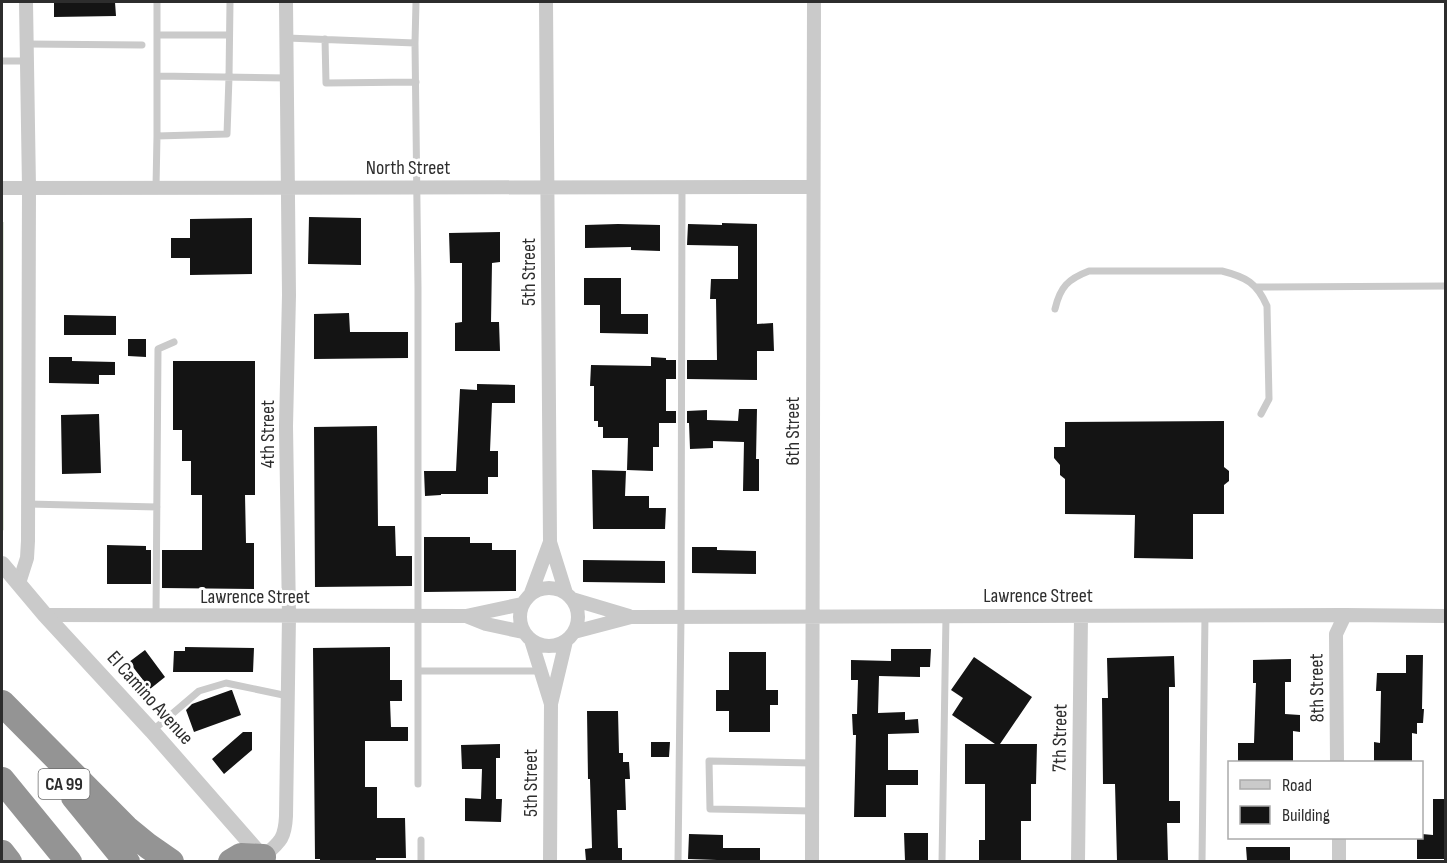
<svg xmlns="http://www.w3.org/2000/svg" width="1447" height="863" font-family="'Sofia Sans Condensed',sans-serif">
	<rect width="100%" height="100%" fill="#fff"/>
	<!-- green -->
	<path fill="#e1e9dc" d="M2 222H4V530L2 531Z"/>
	<!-- building -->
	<path fill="#141414" d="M54 2H115L116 16 54 17Z
		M309 217 361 218V265L308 264Z
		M252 218V274L190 275V258H171V238H190V219Z
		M722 223 757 224V324L773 323 774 351H757V380L687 379V360H717L716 299H710L711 279H738V246L687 245 688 224 722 225Z
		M618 224 660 225V251L631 250V247L585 248V225Z
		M500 232V262L492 263 491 322H499L500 351H455V323L462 322V263H450L449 233Z
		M584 278H621V314H648V334L600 333V305H584Z
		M349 313 350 332H408V358L314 359V314Z
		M64 315 116 316V335H64Z
		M128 339H146V357L128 356Z
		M49 357H72V361L115 362V375H99V384L49 383Z
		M651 357 666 358V360H676V379H666V411H676V423H659V447H653V471L627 470 628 438H603V427H598V421H594V386H590L591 365 651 366Z
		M173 361H255V495H245L246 543H254V589L162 588V550H202V495H191V461H182V430H173Z
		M477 384 515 385V403H492L490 451H498V477H488V494H441V495L425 496 424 471H456L460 389 477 390Z
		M739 409H757L756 459H759V491H743L744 442 713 441V448L690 449 689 423H687V411L707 410V420L738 421Z
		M99 414 101 473 62 474 61 415Z
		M1224 421V467L1229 471V481L1224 485V514H1193V559L1134 558 1135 515 1065 514V479L1060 475V465L1054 458V447H1065V422Z
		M377 426 378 526H395L396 556H412V586L315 587 314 427Z
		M592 470 626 471 625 496H649V508H666L665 529H593Z
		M424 537H470V543H492V550H516V591L424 592Z
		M107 545 146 546V550H151V584H107Z
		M692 547H717V550L756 551V574L692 573Z
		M583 560 665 561V583L583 582Z
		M185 647 254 648 253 672H173L174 651H185Z
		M390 647V680H402V701H390L391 727H408V741H365V787H377V818H405L406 858H376V861H320V859H315L313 648Z
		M891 649H931L930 667H920V677L879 676 878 713 905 712V720L918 719 919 733 888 734V770H918V785H886V817H854L856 735H853L852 714H857L858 680H851V660L891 661Z
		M145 650 165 677 150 689 129 662Z
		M729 652H766V690H778V705H770V732H729V711H716V690H729Z
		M1406 655H1423L1422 709H1424L1423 723H1417V734L1412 733V762H1374V742L1380 743 1381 691H1376L1377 673H1406Z
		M1174 656 1175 687H1169V801H1180V823H1167L1168 861H1117L1115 784H1103L1102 698H1108L1107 658Z
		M974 657 1032 697 1000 744H1037L1036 784H1031V821H1021V861H979V840H985V784H965V744H995L952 715 963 698 951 690Z
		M1291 659V682H1285V714L1300 715V732L1293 731V762H1238V743H1254L1256 683H1253V660Z
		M231 690H232L241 715 194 732 186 710 192 704Z
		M587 711H618L619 753H623V762H629L630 779H625L626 810H617L618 848H622V861H586L585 849 592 848 590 779H588Z
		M243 732H252V750L224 774 212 759Z
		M651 742H670L669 757H651Z
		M500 744V758H496V799H502L501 822 465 821V798L481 799 482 769H462L461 745Z
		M1433 799H1446V859H1417V837H1422V834L1433 835Z
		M904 833H928V861H905Z
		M689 834 723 835V848H760V861H717V860L688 859Z
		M1246 847H1290V861H1247Z"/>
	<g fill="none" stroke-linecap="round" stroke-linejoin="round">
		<!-- service -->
		<path stroke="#cacaca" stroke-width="7" d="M157 2V76L287 78
			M157 35H229
			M287 38 415 43 418 288V784
			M325 39 326 83 416 82
			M415 43 416 2
			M27 44 142 45
			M2 61H27
			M157 76V136L227 134 229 77 230 2
			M156 187 157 136
			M1256 287 1446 286
			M1055 309C1060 287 1068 279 1089 271H1222C1246 277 1257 283 1267 306L1269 399 1261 414
			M28 504 157 507
			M156 616 158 349 174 342
			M418 671H541
			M152 731 199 691 226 683 288 696
			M812 811 710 809 709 761 812 763
			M421 862V840
			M678 862 681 617 682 188
			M942 862 946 616
			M1202 862 1205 615"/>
		<!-- minor -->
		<path stroke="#cacaca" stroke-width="14" d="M546 2 550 542 566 593
			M2 188C272 186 543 189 813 187
			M19 583 27 558 28 541 29 188 26 2
			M520 617a29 29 0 1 1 58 0a29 29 0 1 1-58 0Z
			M531 593 550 542
			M572 599 629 616
			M45 615 466 616 522 604
			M466 616 486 624 523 632
			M574 632 631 617 1345 615 1446 616
			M531 640 551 704
			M1337 762 1336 634 1345 615
			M1339 838V862
			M263 857C280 842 285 839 286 816L289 616 286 426 289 295 286 2
			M550 862 551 704 566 641
			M812 862 814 2
			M1078 862 1081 616"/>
		<!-- tertiary -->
		<path stroke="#cacaca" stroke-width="16" d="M2 564 45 615 152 731 266 861"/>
		<!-- motorway -->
		<path stroke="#949494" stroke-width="26" d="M2 703 126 828 148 846 171 862
			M2 780 69 862
			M74 797 127 862
			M2 853 9 862
			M231 862 241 856 263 857 262 862"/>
	</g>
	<g text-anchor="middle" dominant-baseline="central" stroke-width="6" stroke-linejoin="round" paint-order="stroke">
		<!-- shield labels -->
		<rect fill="#fff" stroke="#6c6c6c" stroke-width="1.5" x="38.5" y="769" width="51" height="30" rx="4.5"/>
		<g font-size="18" font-weight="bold" fill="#2d2d2d">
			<text x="64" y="784">CA 99</text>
		</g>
		<!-- street labels -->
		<g font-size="20" fill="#2d2d2d" stroke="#fff">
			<text x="408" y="168">North Street</text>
			<text transform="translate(529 272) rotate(-90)">5th Street</text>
			<text transform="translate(793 431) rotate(-90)">6th Street</text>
			<text transform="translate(268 434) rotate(-90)">4th Street</text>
			<text x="1038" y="596">Lawrence Street</text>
			<text x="255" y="597">Lawrence Street</text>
			<text transform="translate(1317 688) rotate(-91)">8th Street</text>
			<text transform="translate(150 698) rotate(48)">El Camino Avenue</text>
			<text transform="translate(1060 738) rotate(-89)">7th Street</text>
			<text transform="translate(531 783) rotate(-90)">5th Street</text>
		</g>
	</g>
	<!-- border -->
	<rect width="1447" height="863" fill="none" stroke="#2d2d2d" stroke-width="6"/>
	<!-- legend -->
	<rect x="1228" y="761" width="195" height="78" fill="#ffffff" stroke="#ababab" stroke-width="1.5"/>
	<rect x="1240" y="780" width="30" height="9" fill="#cacaca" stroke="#ababab" stroke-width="1.5"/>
	<text x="1282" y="791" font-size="18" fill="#2d2d2d">Road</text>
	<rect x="1240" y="806" width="30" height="18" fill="#141414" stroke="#ababab" stroke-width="1.5"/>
	<text x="1282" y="821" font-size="18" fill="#2d2d2d">Building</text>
</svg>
